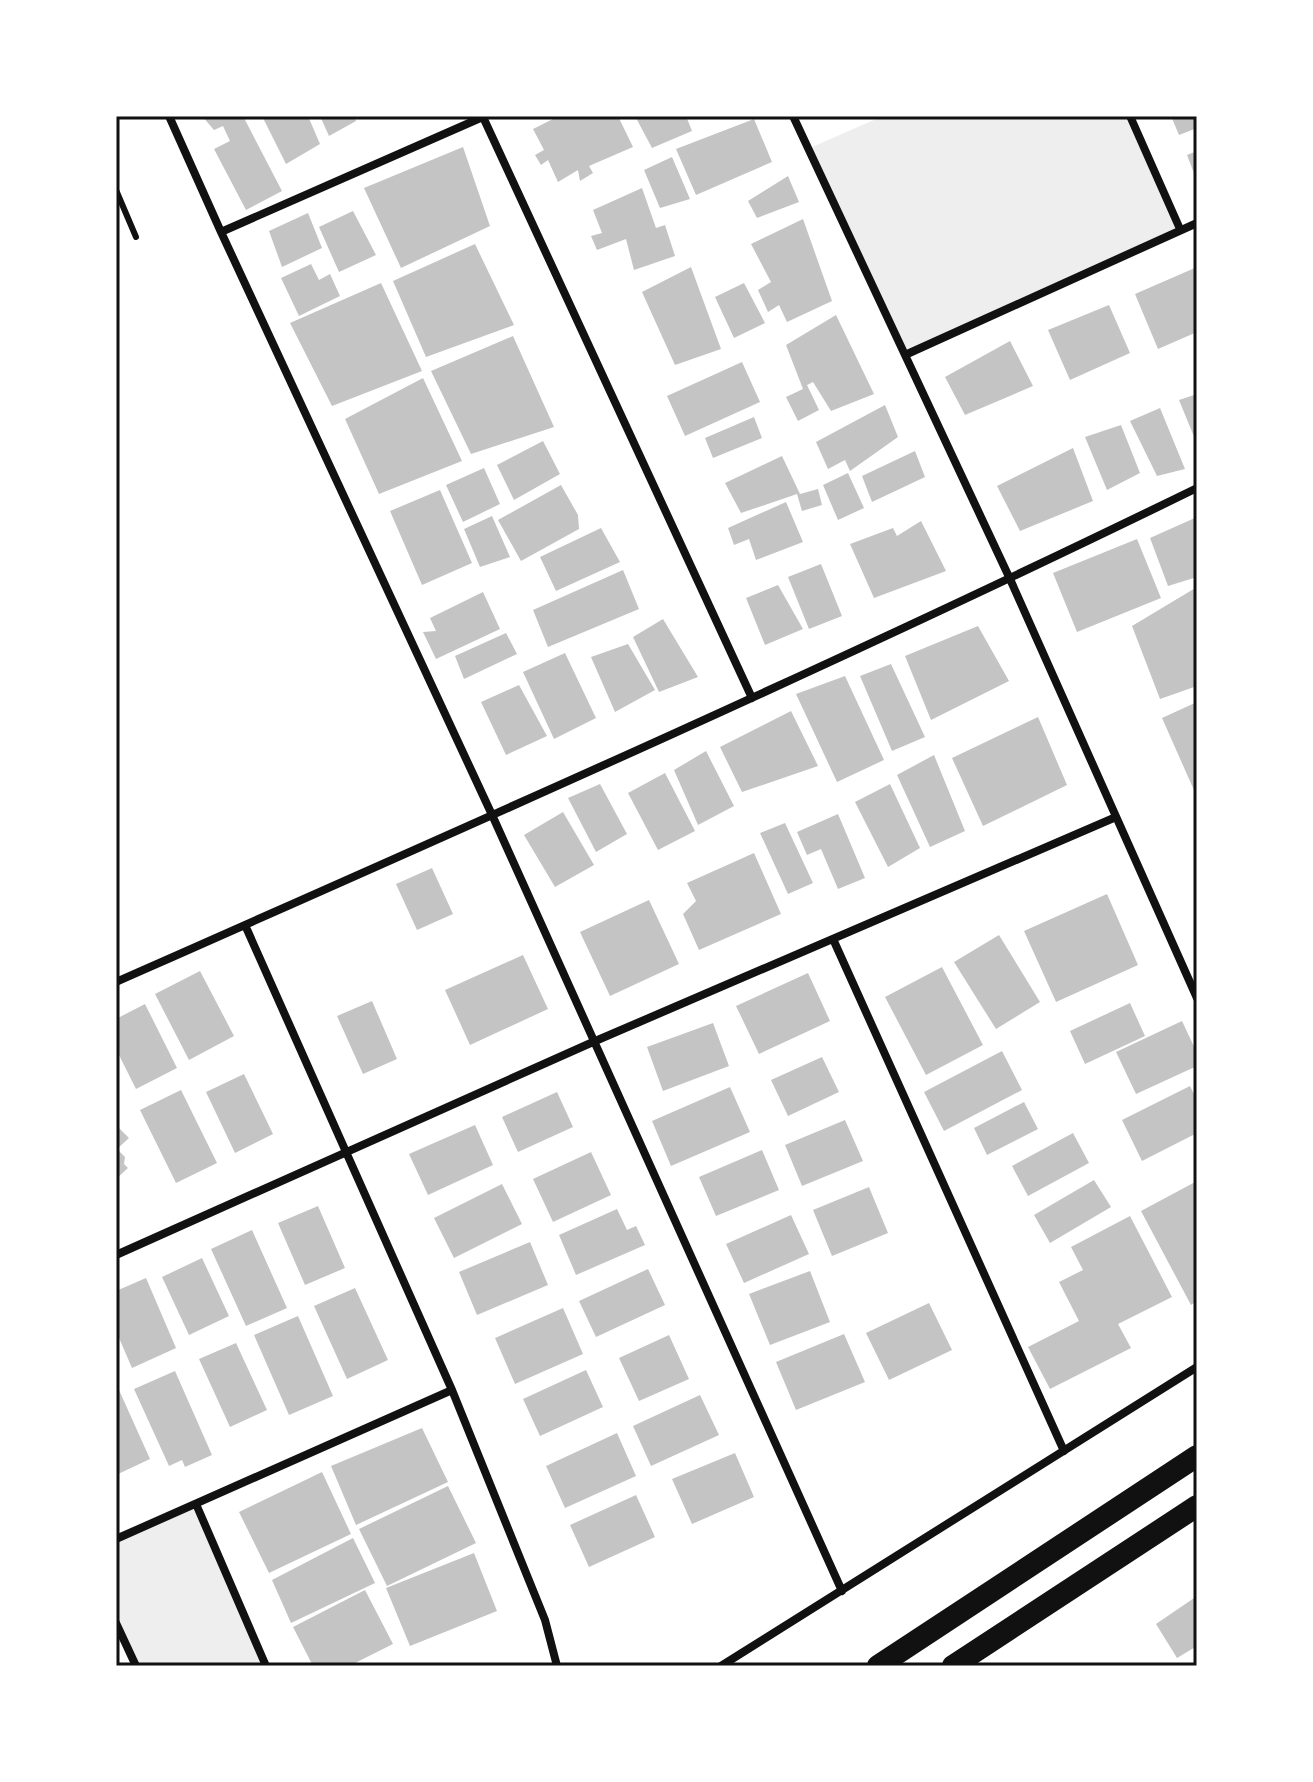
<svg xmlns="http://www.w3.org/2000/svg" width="1313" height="1782" font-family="'PT Sans Narrow',sans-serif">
	<rect width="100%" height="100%" fill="#fff"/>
	<!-- green -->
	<path fill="#eee" d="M883 116H1128L1179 229 906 355 810 148Z
		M194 1500 264 1666H136L116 1622V1534Z"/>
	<!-- building -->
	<path fill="#c4c4c4" d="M202 116H243L282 191 246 210 214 149 230 141 223 126 214 130Z
		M262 116H308L320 144 286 164Z
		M320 116H354L356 121 329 136Z
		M559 116H618L633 147 589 166 593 173 580 181 578 170 558 182 548 160 541 165 535 155 544 150 533 129Z
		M635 116H686L692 131 652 148Z
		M1171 116H1197V128L1179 135Z
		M754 119 772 162 696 195 676 149Z
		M463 147 490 226 401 268 364 188Z
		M1197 151V181L1187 155Z
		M672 157 690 199 660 208 644 170Z
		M788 176 799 202 757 218 748 201Z
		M642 188 656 228 665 225 675 256 634 270 626 239 597 250 591 236 602 233 593 210Z
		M353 211 376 255 339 272 319 227Z
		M308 213 322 248 282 267 269 231Z
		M803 219 832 301 787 322 779 305 768 312 758 290 771 282 751 244Z
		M475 244 514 325 426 357 393 281Z
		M311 264 319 280 330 274 340 296 299 316 281 278Z
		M691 267 721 349 675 365 642 292Z
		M1197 267V332L1158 349 1135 294Z
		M381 283 422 371 332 406 290 323Z
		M744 283 765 323 734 338 715 297Z
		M1109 305 1130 353 1070 380 1048 330Z
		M836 315 874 394 831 411 813 382 807 385 819 410 798 421 786 397 803 389 786 345Z
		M513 336 554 427 471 454 431 371Z
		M1010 341 1033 386 965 415 945 377Z
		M742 362 760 402 685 436 667 396Z
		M423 378 462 461 379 494 345 419Z
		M1197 394V444L1179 400Z
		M885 405 898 437 850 471 845 460 828 469 816 442Z
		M1160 408 1185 469 1157 476 1130 421Z
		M754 417 762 438 713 458 705 438Z
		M1121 425 1140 473 1107 490 1085 437Z
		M543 441 560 474 514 500 497 465Z
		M1073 448 1093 501 1020 531 997 486Z
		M915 451 925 477 872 502 862 476Z
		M782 456 800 494 818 489 822 505 802 511 797 494 741 513 725 483Z
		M484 468 500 504 463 522 446 485Z
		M848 473 864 508 838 520 823 485Z
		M561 485 578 515 579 529 521 561 498 520Z
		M440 490 472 563 422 585 390 511Z
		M786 502 803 542 756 560 749 539 734 545 728 528Z
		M492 516 510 557 480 567 464 529Z
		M1197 517V577L1168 586 1150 538Z
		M921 521 946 571 874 598 850 544 893 528 897 536Z
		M601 528 620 562 556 591 540 557Z
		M1137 539 1161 598 1077 632 1053 573Z
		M821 564 842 616 809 629 788 577Z
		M623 570 639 609 548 647 533 610Z
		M778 585 803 629 765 645 746 598Z
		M1197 587V686L1160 699 1132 626Z
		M483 592 500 629 436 659 423 632 436 631 430 618Z
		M663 619 698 677 659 692 633 637Z
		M978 626 1009 681 931 720 905 656Z
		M506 633 517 654 464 679 455 656Z
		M628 644 655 690 615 712 591 657Z
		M565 653 596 718 554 739 523 672Z
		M891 664 925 737 892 751 860 676Z
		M845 676 884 760 837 782 796 694Z
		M519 685 547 736 506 755 481 702Z
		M1197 702V797L1162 718Z
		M791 711 818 766 742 792 720 747Z
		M1038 717 1067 785 983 826 952 758Z
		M706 751 734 806 698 825 674 770Z
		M934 755 965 831 930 847 897 775Z
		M665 773 695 831 658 850 628 793Z
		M600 784 627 834 596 852 568 798Z
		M890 784 920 848 888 867 855 802Z
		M563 812 594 865 555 887 524 835Z
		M838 814 865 878 838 889 821 849 807 855 797 832Z
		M785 823 813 883 788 894 760 833Z
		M754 853 781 914 699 950 683 914 696 901 687 883Z
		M432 868 453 914 417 930 396 884Z
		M1107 894 1138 965 1056 1002 1024 931Z
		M649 900 679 964 610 996 580 932Z
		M999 935 1040 1002 996 1029 954 962Z
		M523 955 548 1009 470 1045 445 990Z
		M942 967 983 1045 926 1075 885 997Z
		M200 971 234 1036 189 1060 155 994Z
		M808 973 830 1021 759 1054 736 1006Z
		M372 1001 397 1059 363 1074 337 1016Z
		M1130 1003 1145 1036 1085 1064 1070 1031Z
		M145 1004 177 1068 136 1089 116 1049V1019Z
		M1182 1021 1197 1053V1066L1136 1094 1116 1052Z
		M713 1023 729 1066 663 1091 647 1047Z
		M1002 1051 1022 1090 944 1131 924 1092Z
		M822 1057 839 1092 788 1116 771 1080Z
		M244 1074 273 1134 235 1153 206 1092Z
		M1190 1086 1197 1100V1133L1142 1161 1122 1120Z
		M730 1087 750 1132 671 1166 652 1121Z
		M181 1090 217 1163 176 1183 140 1110Z
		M557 1092 573 1127 518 1152 502 1117Z
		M1024 1102 1038 1129 987 1155 974 1128Z
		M845 1120 863 1161 802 1186 785 1145Z
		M116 1125 129 1138 117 1149 125 1157 124 1164 128 1168 116 1179Z
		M475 1125 493 1165 428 1195 409 1154Z
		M1073 1133 1089 1163 1028 1196 1012 1166Z
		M762 1150 779 1190 716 1216 699 1177Z
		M591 1152 611 1195 553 1222 533 1179Z
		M1094 1180 1111 1207 1050 1243 1034 1215Z
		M1197 1181V1301L1191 1305 1141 1211Z
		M502 1184 522 1224 454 1258 434 1218Z
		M869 1187 888 1233 832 1256 813 1210Z
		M318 1206 345 1268 305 1285 278 1223Z
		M617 1209 627 1230 636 1226 645 1245 576 1275 559 1235Z
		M791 1215 809 1254 744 1283 726 1244Z
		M1130 1216 1172 1297 1118 1324 1131 1348 1050 1389 1028 1347 1079 1321 1059 1282 1083 1270 1071 1247Z
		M252 1230 287 1308 246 1326 211 1249Z
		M530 1242 548 1285 477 1315 459 1272Z
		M202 1258 229 1316 189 1335 162 1277Z
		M648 1269 665 1305 596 1337 579 1301Z
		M810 1271 830 1322 770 1345 749 1294Z
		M146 1278 176 1348 132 1368 116 1331V1291Z
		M355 1288 388 1360 347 1379 314 1306Z
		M929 1303 952 1350 889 1380 866 1333Z
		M563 1308 583 1354 515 1384 495 1338Z
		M298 1316 333 1396 289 1415 254 1335Z
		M844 1334 865 1382 796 1410 776 1362Z
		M669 1335 689 1379 639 1401 619 1358Z
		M236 1343 267 1410 230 1427 199 1359Z
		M586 1370 603 1407 540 1436 523 1399Z
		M175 1371 212 1455 185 1467 182 1460 169 1466 134 1389Z
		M119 1390 150 1459 116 1475V1392Z
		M700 1395 719 1435 651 1466 633 1426Z
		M422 1428 448 1482 356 1525 331 1466Z
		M617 1433 636 1476 565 1508 546 1466Z
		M735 1453 754 1497 692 1524 672 1479Z
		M322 1472 351 1534 269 1573 239 1512Z
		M448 1486 476 1543 387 1586 359 1529Z
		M636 1495 655 1537 589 1567 570 1525Z
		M353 1538 375 1583 291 1623 272 1580Z
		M474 1553 497 1611 410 1646 386 1588Z
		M365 1590 393 1644 349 1666H313L293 1627Z
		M1197 1596V1646L1177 1658 1156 1624Z"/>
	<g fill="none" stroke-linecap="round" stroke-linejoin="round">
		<!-- service -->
		<path stroke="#111" stroke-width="6" d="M116 190 136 237"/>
		<!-- minor -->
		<path stroke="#111" stroke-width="8" d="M169 116 221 232
			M485 116 221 232 493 817 842 1591
			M793 116 1010 579 1197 998
			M1130 116 1180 229
			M483 117 752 698
			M905 355 1197 223
			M245 925 452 1390 545 1620 557 1666
			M833 939 1064 1451
			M116 982C478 822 841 662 1197 488
			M116 1255 593 1042 1116 817
			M196 1504 266 1666
			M116 1539 452 1390
			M116 1623 136 1666
			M721 1666 1197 1367"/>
		<!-- trunk -->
		<path stroke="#111" stroke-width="22" d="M878 1666 1197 1456
			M953 1666 1197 1506"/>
	</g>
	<!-- border -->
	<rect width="1313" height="1782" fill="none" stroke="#ffffff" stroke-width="236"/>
	<rect x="118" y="118" width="1077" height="1546" fill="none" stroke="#111" stroke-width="3"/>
</svg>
